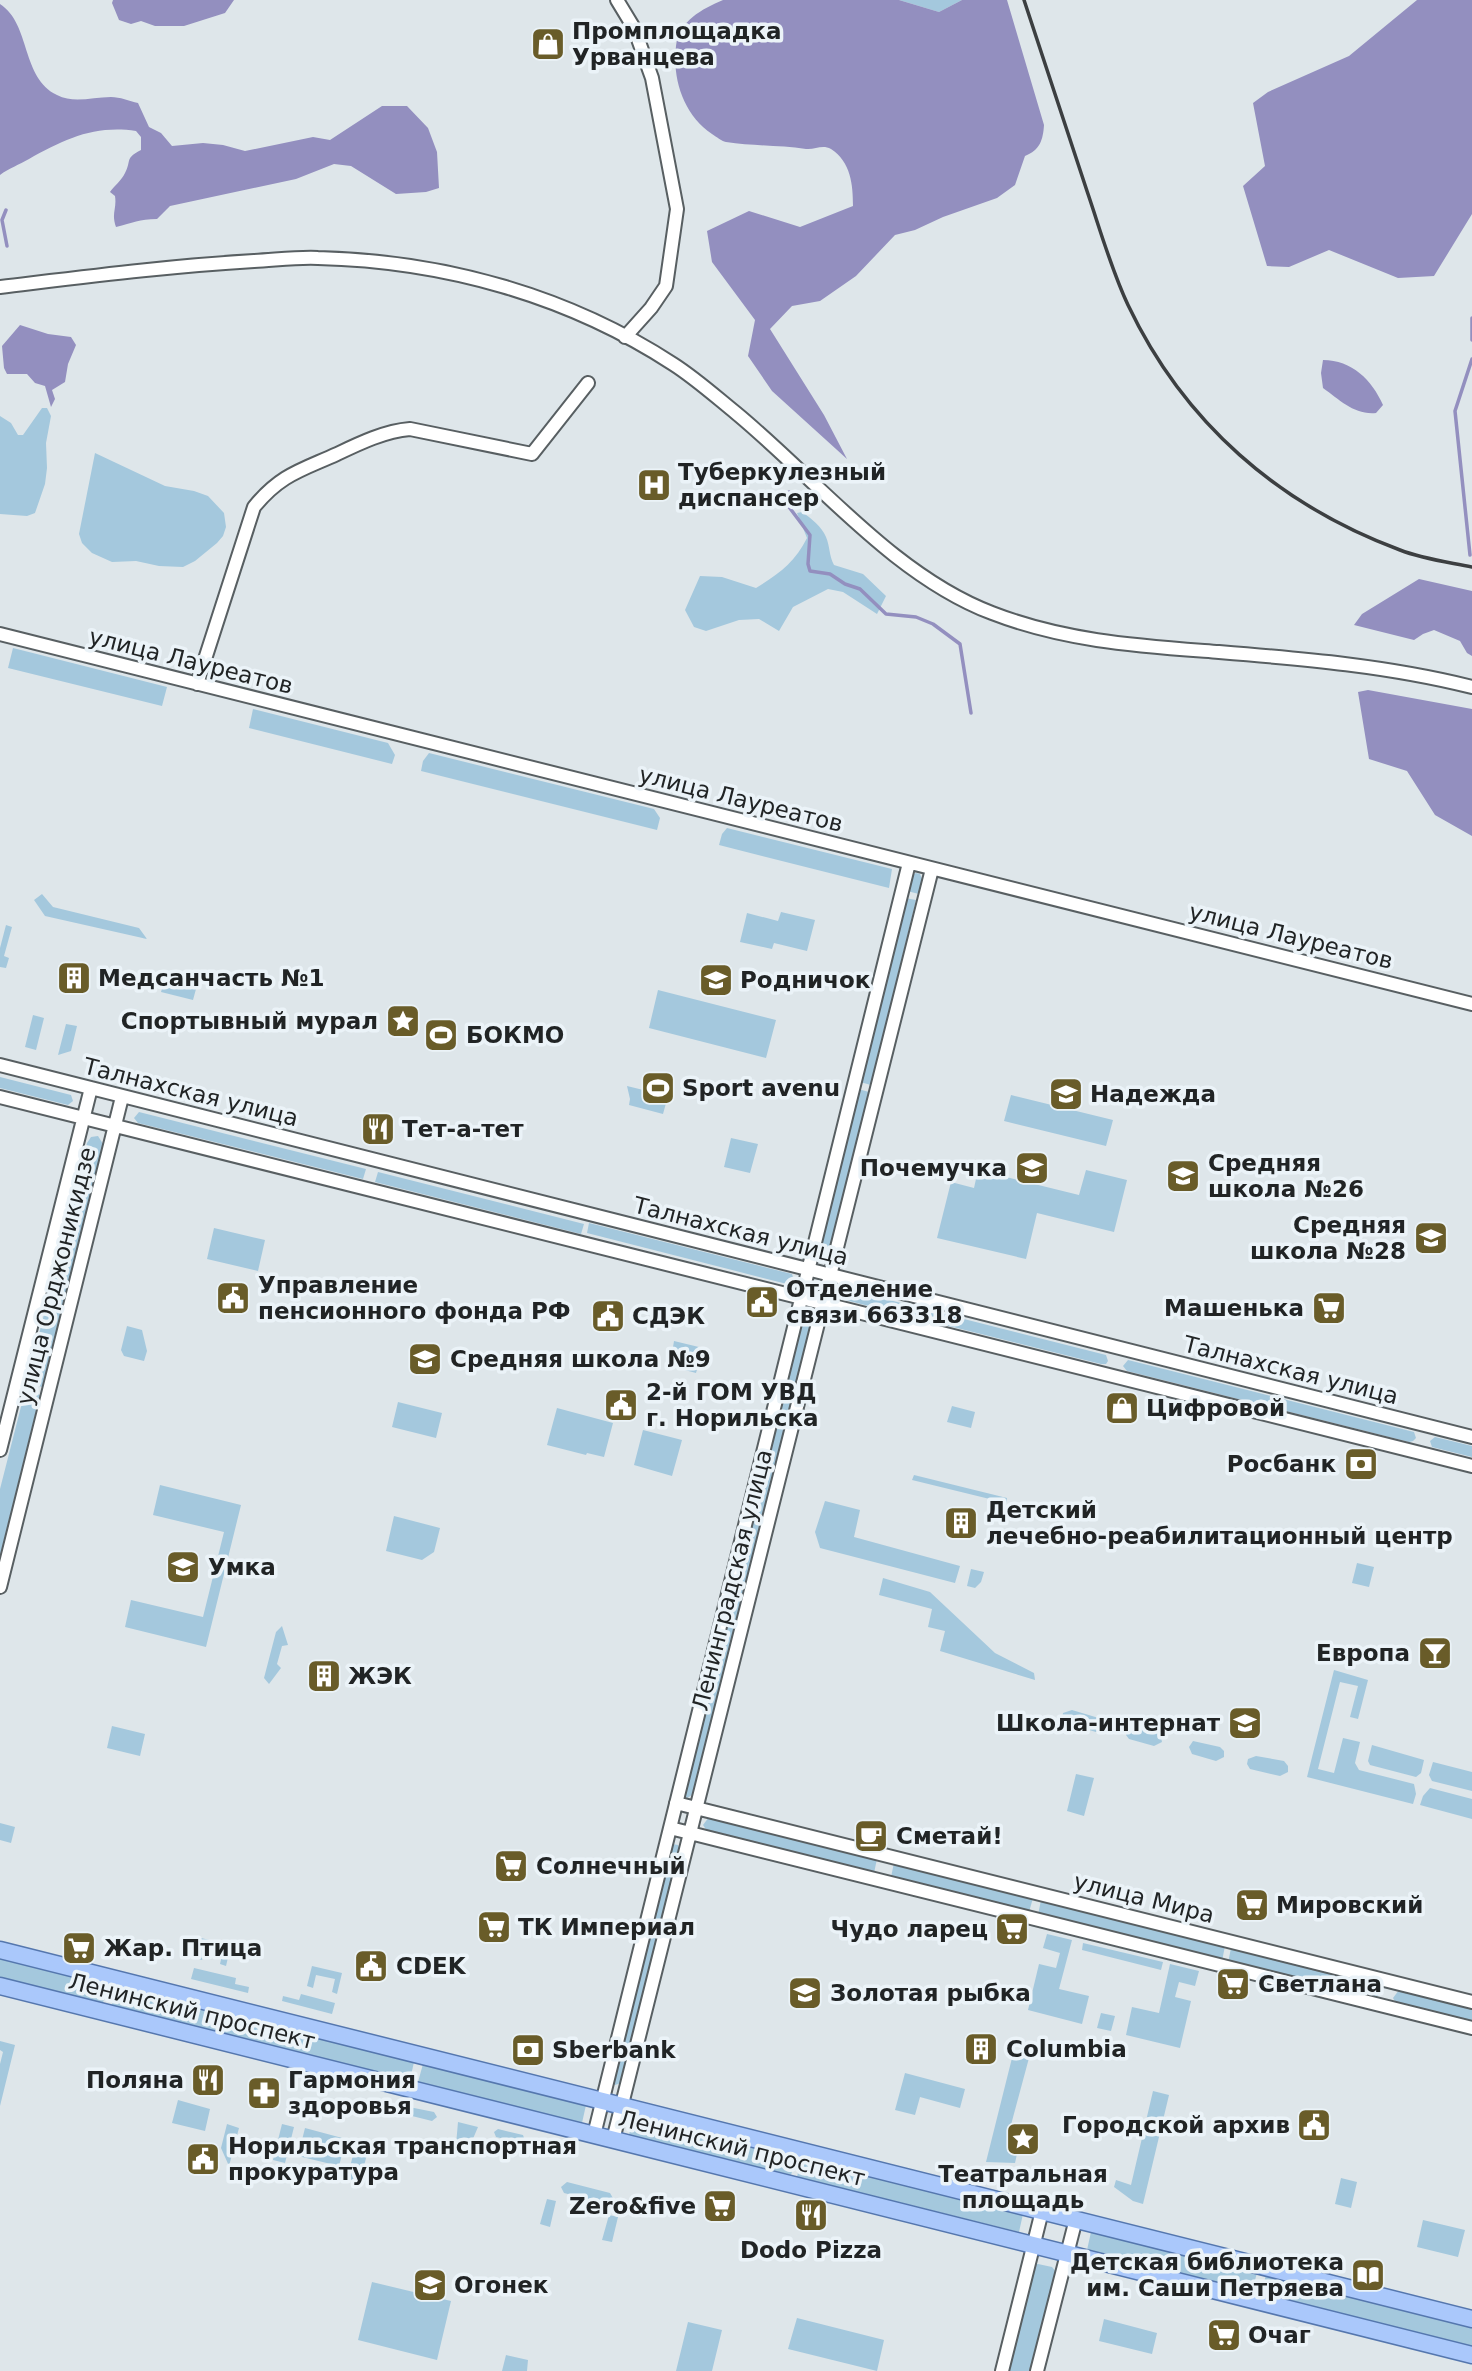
<svg xmlns="http://www.w3.org/2000/svg" width="1472" height="2371" font-family="'DejaVu Sans',sans-serif">
	<rect width="100%" height="100%" fill="#dee6ea"/>
	<!-- green -->
	<path fill="#a4c8dd" d="M899 0H962L939 12Z
		M42 408H47L51 416 46 443 47 468 45 484 35 513 27 516 0 514V416L11 423 18 435H23Z
		M95 453 165 486 194 491 208 496 224 513 226 527 223 536 217 543 195 561 183 567 159 566 136 561 112 562 92 553 82 543 79 534Z
		M802 512C811 518 822 527 826 537 830 546 829 556 834 565L863 574 886 596 877 614 843 592 828 589 793 607 779 631 759 619 739 620 706 631 694 627 685 610 700 576 722 577 756 588C779 574 795 562 807 538L797 513Z
		M13 648 167 687 162 706 8 668Z
		M253 709 388 743 395 755 392 764 249 728Z
		M429 753 654 809 660 818 657 830 421 771 423 761Z
		M727 828 892 869 889 888 719 845 722 834Z
		M916 873 920 874 922 879 919 894 907 891 912 875Z
		M42 894 53 907 139 928 147 939 45 916 34 900Z
		M905 898 916 900 871 1085 860 1082Z
		M781 912 815 920 807 951 774 943 772 949 740 942 747 913 778 921Z
		M6 925 12 927 4 956 9 958 6 968 0 967V948Z
		M180 974 199 978 193 1000 161 992 165 979Z
		M658 990 776 1020 766 1058 649 1028Z
		M33 1015 44 1018 36 1050 25 1047Z
		M66 1024 77 1026 71 1051 58 1055Z
		M0 1077 71 1095 73 1101 68 1105 0 1088Z
		M627 1086 668 1096 663 1114 629 1105 630 1099Z
		M858 1089 869 1092 828 1255 821 1259 817 1256Z
		M1011 1095 1113 1120 1106 1146 1004 1121Z
		M139 1112 366 1169 363 1179 138 1123 134 1118Z
		M98 1136 103 1144 42 1387 27 1382 87 1143 91 1137Z
		M731 1138 758 1144 750 1173 724 1167Z
		M978 1170 1079 1195 1086 1170 1127 1180 1114 1232 1037 1213 1026 1259 937 1238 951 1182 974 1188Z
		M378 1172 584 1224 581 1234 375 1182Z
		M589 1223 792 1274 794 1280 791 1283 787 1284 587 1233Z
		M214 1228 265 1240 258 1271 207 1259Z
		M842 1288 1106 1355 1108 1361 1106 1364H1101L841 1299 837 1294Z
		M809 1314 813 1319 747 1584 736 1582 803 1316Z
		M127 1326 142 1330 147 1351 144 1361 124 1356 121 1350Z
		M674 1341 703 1348 696 1373 670 1366Z
		M1128 1360 1414 1432 1416 1438 1413 1441 1409 1442 1127 1371 1123 1366Z
		M25 1391 40 1395 0 1556V1489Z
		M398 1402 442 1413 436 1438 392 1427Z
		M952 1406 975 1412 971 1428 947 1422Z
		M557 1408 613 1423 604 1457 587 1453 586 1455 547 1445Z
		M643 1430 682 1440 672 1476 634 1465Z
		M1435 1437 1472 1446V1457L1432 1447 1430 1441Z
		M914 1475 1007 1498 1006 1503 912 1480Z
		M160 1485 241 1505 206 1647 125 1627 131 1600 203 1617 224 1532 153 1515Z
		M825 1501 860 1510 854 1537 960 1566 955 1583 820 1548 815 1532Z
		M394 1516 440 1528 434 1552 422 1560 386 1551Z
		M1357 1563 1374 1567 1369 1587 1352 1583Z
		M971 1569 984 1572 981 1582 975 1588 967 1586Z
		M883 1578 930 1592 995 1653 1034 1673 1035 1680 940 1651 945 1631 928 1627 932 1609 879 1595Z
		M734 1588 745 1591 694 1794 687 1798 683 1795Z
		M282 1626 288 1645 282 1646 277 1664 281 1668 269 1684 264 1678 276 1632Z
		M1334 1670 1368 1680 1358 1719 1350 1717 1358 1686 1340 1682 1318 1769 1334 1773 1343 1738 1360 1742 1355 1763 1359 1770 1414 1784 1416 1794 1413 1804 1307 1777Z
		M1072 1710 1102 1719 1104 1728 1096 1732 1065 1723 1062 1719 1063 1713Z
		M112 1726 145 1734 140 1756 107 1748Z
		M1135 1726 1160 1733 1162 1742 1154 1746 1129 1739 1126 1735 1127 1730Z
		M1193 1741 1220 1747 1224 1751V1757L1216 1761 1192 1754 1189 1747Z
		M1372 1745 1424 1760 1421 1773 1416 1777 1370 1765 1368 1761Z
		M1256 1756 1284 1761 1288 1766V1772L1280 1776 1250 1769 1247 1764 1248 1759Z
		M1433 1762 1472 1772V1791L1432 1781 1429 1775Z
		M1076 1774 1094 1778 1084 1816 1067 1811Z
		M1430 1788 1472 1799V1819L1420 1805 1423 1796Z
		M709 1817 877 1859 874 1873 707 1831 703 1825Z
		M0 1823 15 1827 11 1843 0 1840Z
		M672 1844 678 1845 680 1851 621 2083 615 2085 612 2082Z
		M894 1863 1033 1898 1029 1912 891 1877Z
		M1041 1900 1225 1946 1222 1961 1038 1915Z
		M1047 1934 1072 1940 1059 1989 1089 1996 1082 2024 1028 2010 1039 1964 1056 1968 1060 1953 1043 1948Z
		M201 1938 231 1945 226 1966 220 1964 223 1951 206 1947 202 1960 196 1958Z
		M1083 1943 1163 1962 1161 1970 1082 1950Z
		M1231 1948 1376 1984 1380 1993 1376 1998 1228 1963Z
		M0 1958 107 1985 103 2003 0 1977Z
		M1170 1964 1199 1971 1195 1986 1179 1982 1175 1997 1191 2001 1180 2048 1126 2035 1132 2007 1159 2013Z
		M312 1966 342 1973 337 1994 332 1992 335 1979 316 1975 313 1988 307 1986Z
		M194 1968 236 1978 235 1984 249 1987 248 1993 191 1979Z
		M116 1987 414 2062 410 2080 112 2005Z
		M1399 1990 1472 2009V2024L1397 2005 1393 1998Z
		M301 1994 335 2003 332 2014 282 2001 283 1996 299 2000Z
		M1101 2013 1115 2016 1111 2031 1097 2028Z
		M0 2041 15 2045 0 2106V2064L3 2052 0 2050Z
		M1013 2054 1029 2058 1008 2136 1017 2154 1015 2163 986 2162Z
		M423 2064 586 2105 582 2123 418 2082Z
		M905 2073 965 2089 960 2108 920 2097 915 2115 895 2110Z
		M1153 2091 1169 2095 1143 2204 1133 2201 1114 2187 1116 2180 1131 2185Z
		M178 2100 210 2109 205 2131 172 2123Z
		M404 2106 434 2112 437 2117 432 2121 404 2114 402 2111Z
		M633 2117 796 2158 791 2175 629 2135Z
		M458 2122 478 2127 469 2148 456 2145Z
		M227 2124 239 2128 229 2166 221 2148Z
		M282 2124 294 2127 285 2163 273 2160Z
		M305 2128 346 2139 339 2166 298 2156Z
		M498 2129 523 2135 525 2141 521 2143 496 2137 494 2132Z
		M356 2143 369 2146 360 2182 347 2179Z
		M801 2159 1023 2214 1019 2232 797 2177Z
		M1341 2178 1357 2182 1351 2208 1335 2204Z
		M567 2182 610 2193 614 2200 607 2204 564 2193 561 2187Z
		M547 2199 556 2201 550 2227 540 2224Z
		M609 2215 618 2217 612 2242 602 2240Z
		M1423 2220 1465 2230 1458 2257 1417 2247Z
		M1091 2232 1257 2273 1252 2291 1087 2250Z
		M1038 2264 1052 2267 1056 2272 1031 2371H1006L1034 2265Z
		M1266 2275 1472 2327V2346L1261 2293Z
		M372 2282 451 2301 437 2360 358 2340Z
		M797 2318 884 2340 877 2371 788 2349Z
		M1104 2319 1157 2333 1152 2354 1099 2341Z
		M688 2322 722 2330 712 2371H676Z
		M506 2355 528 2360 527 2371H502Z"/>
	<!-- water -->
	<path fill="#938fbf" d="M113 0H234L225 13 184 26H155L141 21 131 24 119 20 112 3Z
		M723 0H899L939 12 962 0H1007L1044 125C1043 140 1040 150 1025 156L1015 185 997 198 943 217 915 230 895 235 856 276 820 301 792 306 770 329 824 415 847 459 772 391 748 356 755 320 712 262 707 231 749 211 800 227 853 206C853 185 851 162 831 149 822 144 815 150 806 149 780 145 752 146 726 142 721 141 717 137 712 134 684 115 672 80 676 46 679 21 702 9 723 0Z
		M1417 0H1472V214L1434 276 1398 278 1329 250 1289 267 1267 266 1243 186 1265 166 1253 103 1268 92 1349 56Z
		M0 4C31 24 21 78 57 95 74 104 92 97 111 97 120 97 129 101 138 103L149 127 161 133 172 146 203 143 223 145 245 151 313 137 330 140 382 106H407L428 128 437 152 439 188 426 192 396 194 351 166 334 164 296 179 170 206 157 219C139 219 133 223 116 227 111 213 117 209 115 196L110 192C114 186 122 180 125 173 132 160 124 159 141 150V137L136 131C94 125 65 139 29 159 19 165 9 168 0 175Z
		M20 325 48 334 71 337 76 345 68 364 65 382 52 390 55 399 51 407 45 386 35 383 27 374H7L4 368 2 346Z
		M1323 360C1352 360 1372 380 1383 405L1376 413C1354 415 1340 400 1323 388L1321 373Z
		M1419 579 1472 591V656L1467 653 1460 641 1434 630 1423 634 1414 640 1354 625 1362 614Z
		M1368 690 1472 709V836L1435 815 1407 771 1369 759 1358 692Z"/>
	<g fill="none" stroke-linecap="round" stroke-linejoin="round">
		<!-- stream -->
		<path stroke="#938fbf" stroke-width="3.5" d="M6 210 2 220 7 246
			M1472 318V340
			M789 492V507L810 535 808 564 810 571 830 574 845 584 860 589 886 614 916 617 933 624 960 644 971 713
			M1470 555 1455 411 1472 359"/>
		<!-- minor casing -->
		<g stroke="#585f62" stroke-width="16">
			<path id="minor" d="M617 0 634 28 652 78 677 209 666 286 651 308 625 337
				M0 287C84 277 169 266 254 261 275 260 297 257 318 258 443 261 567 295 673 364 695 378 715 396 736 413 816 479 894 576 992 613 1067 642 1141 646 1219 652 1304 659 1389 666 1472 687
				M0 634 1472 1004
				M197 684 254 507C281 474 302 470 337 454 360 443 385 431 410 429L532 454 588 383
				M0 1065 1472 1437
				M0 1097 1472 1466
				M0 1450 91 1088
				M0 1587 122 1097
				M676 1803 1472 2002
				M670 1828 1472 2028
				M594 2135 909 863
				M613 2140 932 869
				M1002 2371 1042 2211
				M1037 2371 1076 2219"/>
		</g>
		<!-- major casing -->
		<g stroke="#5577ae" stroke-width="19">
			<path id="major" d="M0 1950 1472 2319
				M0 1986 1472 2355"/>
		</g>
		<!-- minor -->
		<use href="#minor" stroke="#fff" stroke-width="12"/>
		<!-- major -->
		<use href="#major" stroke="#aac8fb" stroke-width="16"/>
		<!-- rail -->
		<path stroke="#3c3f41" stroke-width="3.5" d="M1024 0C1045 64 1066 127 1087 191 1100 229 1111 269 1128 305 1184 423 1279 505 1400 550 1423 559 1448 562 1472 567"/>
	</g>
	<!-- icons -->
	<defs>
		<g id="shop-square" transform="scale(1.75)"><rect x="-9" y="-9" width="18" height="18" rx="4" fill="#695c29" stroke="#ebf3f8"/><path d="M-5-2.5h2.3a2.7 3.5 0 0 1 5.4 0H5L5.5 6h-11ZM-1.5-2.5h3a1.5 2.3 0 0 0-3 0Z" fill="#fff"/></g>
		<g id="hospital-square" transform="scale(1.75)"><rect x="-9" y="-9" width="18" height="18" rx="4" fill="#695c29" stroke="#ebf3f8"/><path d="M-5-5h3v3.5h4V-5h3V5h-3V1.5h-4V5h-3Z" fill="#fff"/></g>
		<g id="building-square" transform="scale(1.75)"><rect x="-9" y="-9" width="18" height="18" rx="4" fill="#695c29" stroke="#ebf3f8"/><path d="M-4-6H4V6H1V3H-1V6H-4ZM-2.5-4.3h1.7v1.8h-1.7ZM.8-4.3h1.7v1.8H.8ZM-2.5-1h1.7V.8h-1.7ZM.8-1h1.7V.8H.8Z" fill="#fff"/></g>
		<g id="school-square" transform="scale(1.75)"><rect x="-9" y="-9" width="18" height="18" rx="4" fill="#695c29" stroke="#ebf3f8"/><path d="M0-5L7-2L0 1L-7-2ZM-4 1L0 2.5L4 1V4Q0 6-4 4Z" fill="#fff"/></g>
		<g id="sight-square" transform="scale(1.75)"><rect x="-9" y="-9" width="18" height="18" rx="4" fill="#695c29" stroke="#ebf3f8"/><path d="M0-6L1.8-2.2L6-1.7L2.9 1.2L3.7 5.4L0 3.3L-3.7 5.4L-2.9 1.2L-6-1.7L-1.8-2.2Z" fill="#fff"/></g>
		<g id="stadium-square" transform="scale(1.75)"><rect x="-9" y="-9" width="18" height="18" rx="4" fill="#695c29" stroke="#ebf3f8"/><path d="M0-5a6.5 5 0 1 0 0 10a6.5 5 0 1 0 0-10ZM-3.5-1.8h7v3.6h-7Z" fill="#fff"/></g>
		<g id="restaurant-square" transform="scale(1.75)"><rect x="-9" y="-9" width="18" height="18" rx="4" fill="#695c29" stroke="#ebf3f8"/><path d="M-5-6h1v4h1v-4h1v4h1v-4h1v5L-1.5 .5V6h-2V.5L-5-1ZM5-6V6H3V1.5H1.5Q1.5-4 5-6Z" fill="#fff"/></g>
		<g id="civic-square" transform="scale(1.75)"><rect x="-9" y="-9" width="18" height="18" rx="4" fill="#695c29" stroke="#ebf3f8"/><path d="M-.6-6.5H3V-4.5H.6V-3L4-1V1h2V6H-6V1h2V-1L-.6-3ZM-1.2 2.5V6h2.4V2.5Z" fill="#fff"/></g>
		<g id="supermarket-square" transform="scale(1.75)"><rect x="-9" y="-9" width="18" height="18" rx="4" fill="#695c29" stroke="#ebf3f8"/><path d="M-6-5.5h2.5l.6 2H6L4.5 2H-2.5L-4.4-4H-6ZM-1.5 3.2a1.3 1.3 0 1 0 .1 0ZM3 3.2a1.3 1.3 0 1 0 .1 0Z" fill="#fff"/></g>
		<g id="bank-square" transform="scale(1.75)"><rect x="-9" y="-9" width="18" height="18" rx="4" fill="#695c29" stroke="#ebf3f8"/><path d="M-6-4H6V4H-6ZM0-2.3a2.3 2.3 0 1 0 0 4.6a2.3 2.3 0 1 0 0-4.6Z" fill="#fff"/></g>
		<g id="bar-square" transform="scale(1.75)"><rect x="-9" y="-9" width="18" height="18" rx="4" fill="#695c29" stroke="#ebf3f8"/><path d="M-6-5H6L.8 .8V4.5H3.5V6h-7V4.5H-.8V.8Z" fill="#fff"/></g>
		<g id="cafe-square" transform="scale(1.75)"><rect x="-9" y="-9" width="18" height="18" rx="4" fill="#695c29" stroke="#ebf3f8"/><path d="M-5.5-4.5H6V0H3Q3 3.5 0 3.5H-2.5Q-5.5 3.5-5.5 0ZM3-3.2v2h1.7v-2ZM-6 4.5H4V6H-6Z" fill="#fff"/></g>
		<g id="pharmacy-square" transform="scale(1.75)"><rect x="-9" y="-9" width="18" height="18" rx="4" fill="#695c29" stroke="#ebf3f8"/><path d="M-2-6h4v4h4v4h-4v4h-4v-4h-4v-4h4Z" fill="#fff"/></g>
		<g id="library-square" transform="scale(1.75)"><rect x="-9" y="-9" width="18" height="18" rx="4" fill="#695c29" stroke="#ebf3f8"/><path d="M-6-4Q-3-5.5-.7-3.5V5Q-3 3-6 4ZM6-4Q3-5.5 .7-3.5V5Q3 3 6 4Z" fill="#fff"/></g>
	</defs>
	<g fill-rule="evenodd">
		<use href="#shop-square" x="548" y="44"/>
		<use href="#hospital-square" x="654" y="485"/>
		<use href="#building-square" x="74" y="978"/>
		<use href="#school-square" x="716" y="980"/>
		<use href="#sight-square" x="403" y="1021"/>
		<use href="#stadium-square" x="441" y="1035"/>
		<use href="#stadium-square" x="658" y="1088"/>
		<use href="#school-square" x="1066" y="1094"/>
		<use href="#restaurant-square" x="378" y="1129"/>
		<use href="#school-square" x="1032" y="1168"/>
		<use href="#school-square" x="1183" y="1176"/>
		<use href="#school-square" x="1431" y="1238"/>
		<use href="#civic-square" x="233" y="1298"/>
		<use href="#civic-square" x="762" y="1302"/>
		<use href="#supermarket-square" x="1329" y="1308"/>
		<use href="#civic-square" x="608" y="1316"/>
		<use href="#school-square" x="425" y="1359"/>
		<use href="#civic-square" x="621" y="1405"/>
		<use href="#shop-square" x="1122" y="1408"/>
		<use href="#bank-square" x="1361" y="1464"/>
		<use href="#building-square" x="961" y="1523"/>
		<use href="#school-square" x="183" y="1567"/>
		<use href="#bar-square" x="1435" y="1653"/>
		<use href="#building-square" x="324" y="1676"/>
		<use href="#school-square" x="1245" y="1723"/>
		<use href="#cafe-square" x="871" y="1836"/>
		<use href="#supermarket-square" x="511" y="1866"/>
		<use href="#supermarket-square" x="1252" y="1905"/>
		<use href="#supermarket-square" x="494" y="1927"/>
		<use href="#supermarket-square" x="1012" y="1929"/>
		<use href="#supermarket-square" x="79" y="1948"/>
		<use href="#civic-square" x="371" y="1966"/>
		<use href="#supermarket-square" x="1233" y="1984"/>
		<use href="#school-square" x="805" y="1993"/>
		<use href="#building-square" x="981" y="2049"/>
		<use href="#bank-square" x="528" y="2050"/>
		<use href="#restaurant-square" x="208" y="2080"/>
		<use href="#pharmacy-square" x="264" y="2093"/>
		<use href="#civic-square" x="1314" y="2125"/>
		<use href="#sight-square" x="1023" y="2139"/>
		<use href="#civic-square" x="203" y="2159"/>
		<use href="#supermarket-square" x="720" y="2206"/>
		<use href="#restaurant-square" x="811" y="2215"/>
		<use href="#library-square" x="1368" y="2275"/>
		<use href="#school-square" x="430" y="2285"/>
		<use href="#supermarket-square" x="1224" y="2335"/>
	</g>
	<g text-anchor="middle" dominant-baseline="central" stroke-width="7" stroke-linejoin="round" paint-order="stroke">
		<!-- poi labels -->
		<g font-size="23" font-weight="bold" fill="#212425" stroke="#ebf3f8" text-anchor="start">
			<text x="572" y="31">Промплощадка<tspan x="572" dy="26">Урванцева</tspan></text>
			<text x="678" y="472">Туберкулезный<tspan x="678" dy="26">диспансер</tspan></text>
			<text x="98" y="978">Медсанчасть №1</text>
			<text x="740" y="980">Родничок</text>
			<text x="378" y="1021" text-anchor="end">Спортывный мурал</text>
			<text x="466" y="1035">БОКМО</text>
			<text x="682" y="1088">Sport avenu</text>
			<text x="1090" y="1094">Надежда</text>
			<text x="402" y="1129">Тет-а-тет</text>
			<text x="1208" y="1163">Средняя<tspan x="1208" dy="26">школа №26</tspan></text>
			<text x="1007" y="1168" text-anchor="end">Почемучка</text>
			<text x="1406" y="1225" text-anchor="end">Средняя<tspan x="1406" dy="26">школа №28</tspan></text>
			<text x="258" y="1285">Управление<tspan x="258" dy="26">пенсионного фонда РФ</tspan></text>
			<text x="786" y="1289">Отделение<tspan x="786" dy="26">связи 663318</tspan></text>
			<text x="1304" y="1308" text-anchor="end">Машенька</text>
			<text x="632" y="1316">СДЭК</text>
			<text x="450" y="1359">Средняя школа №9</text>
			<text x="646" y="1392">2-й ГОМ УВД<tspan x="646" dy="26">г. Норильска</tspan></text>
			<text x="1146" y="1408">Цифровой</text>
			<text x="1336" y="1464" text-anchor="end">Росбанк</text>
			<text x="986" y="1510">Детский<tspan x="986" dy="26">лечебно-реабилитационный центр</tspan></text>
			<text x="208" y="1567">Умка</text>
			<text x="1410" y="1653" text-anchor="end">Европа</text>
			<text x="348" y="1676">ЖЭК</text>
			<text x="1220" y="1723" text-anchor="end">Школа-интернат</text>
			<text x="896" y="1836">Сметай!</text>
			<text x="536" y="1866">Солнечный</text>
			<text x="1276" y="1905">Мировский</text>
			<text x="518" y="1927">ТК Империал</text>
			<text x="988" y="1929" text-anchor="end">Чудо ларец</text>
			<text x="104" y="1948">Жар. Птица</text>
			<text x="396" y="1966">CDEK</text>
			<text x="1258" y="1984">Светлана</text>
			<text x="830" y="1993">Золотая рыбка</text>
			<text x="1006" y="2049">Columbia</text>
			<text x="552" y="2050">Sberbank</text>
			<text x="184" y="2080" text-anchor="end">Поляна</text>
			<text x="288" y="2080">Гармония<tspan x="288" dy="26">здоровья</tspan></text>
			<text x="1290" y="2125" text-anchor="end">Городской архив</text>
			<text x="228" y="2146">Норильская транспортная<tspan x="228" dy="26">прокуратура</tspan></text>
			<text x="1023" y="2174" text-anchor="middle">Театральная<tspan x="1023" dy="26">площадь</tspan></text>
			<text x="696" y="2206" text-anchor="end">Zero&amp;five</text>
			<text x="811" y="2250" text-anchor="middle">Dodo Pizza</text>
			<text x="1344" y="2262" text-anchor="end">Детская библиотека<tspan x="1344" dy="26">им. Саши Петряева</tspan></text>
			<text x="454" y="2285">Огонек</text>
			<text x="1248" y="2335">Очаг</text>
		</g>
		<!-- street labels -->
		<g font-size="23" fill="#212425" stroke="#ebf3f8">
			<text transform="translate(191 661) rotate(14)">улица Лауреатов</text>
			<text transform="translate(741 799) rotate(14)">улица Лауреатов</text>
			<text transform="translate(1291 936) rotate(14)">улица Лауреатов</text>
			<text transform="translate(191 1092) rotate(14)">Талнахская улица</text>
			<text transform="translate(741 1231) rotate(14)">Талнахская улица</text>
			<text transform="translate(56 1276) rotate(-76)">улица Орджоникидзе</text>
			<text transform="translate(1291 1370) rotate(14)">Талнахская улица</text>
			<text transform="translate(732 1580) rotate(-76)">Ленинградская улица</text>
			<text transform="translate(1144 1898) rotate(14)">улица Мира</text>
			<text transform="translate(192 2011) rotate(14)">Ленинский проспект</text>
			<text transform="translate(742 2148) rotate(14)">Ленинский проспект</text>
		</g>
	</g>
</svg>
